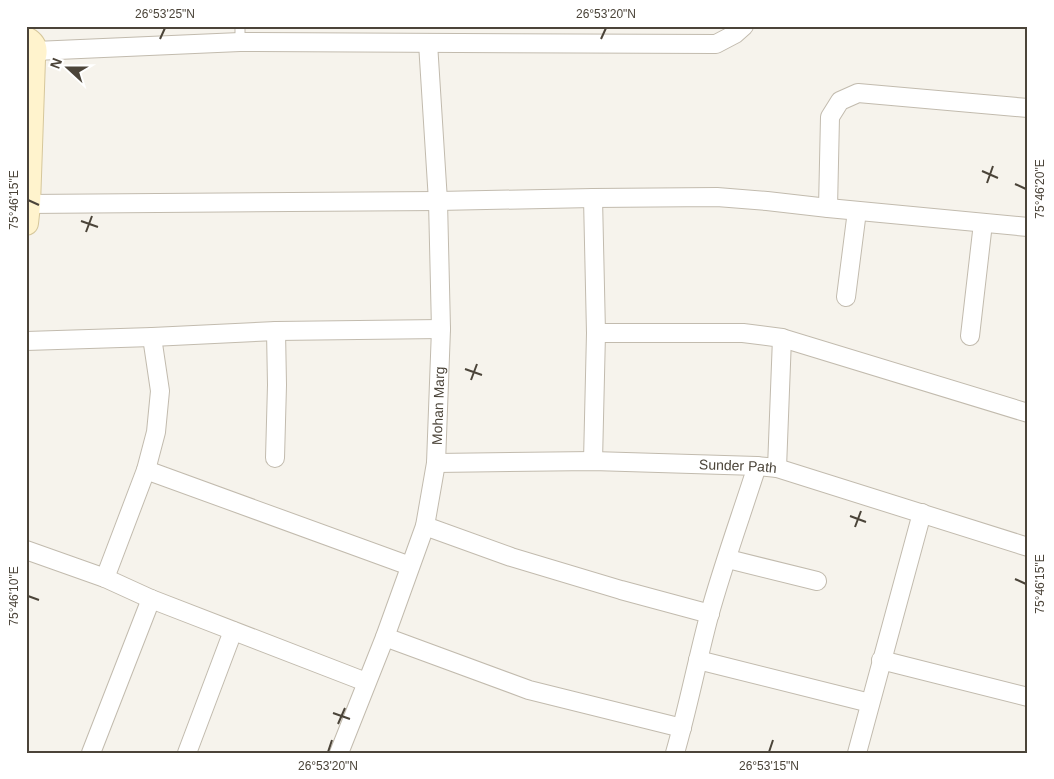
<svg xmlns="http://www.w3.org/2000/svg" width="1054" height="779" font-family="Helvetica,sans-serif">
	<rect width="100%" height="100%" fill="#f6f3ec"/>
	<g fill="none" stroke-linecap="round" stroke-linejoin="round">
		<!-- lane casing -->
		<g stroke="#c2bbae" stroke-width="11">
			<path id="lane" d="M240 26V42"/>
		</g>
		<!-- street casing -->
		<g stroke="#c2bbae" stroke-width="20">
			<g id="street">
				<path d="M35 51 240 42 716 44 735 34 744 26"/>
				<path d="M26 204 438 201 593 198 717 197 767 201 828 208 1028 227"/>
				<path d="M828 208 830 117 840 101 858 93 1028 108"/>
				<path d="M846 297 857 211"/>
				<path d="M596 333H743L782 338 777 468"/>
				<path d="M970 336 983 223"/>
				<path d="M782 338 1028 413"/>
				<path d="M26 341 152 337 276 331 441 329"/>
				<path d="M275 458 277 385 276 331"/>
				<path d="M593 461 596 333 593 198"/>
				<path id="s1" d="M436 463 593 461 757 466 777 468 1028 547"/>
				<path d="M146 470 410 566"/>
				<path d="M425 526 511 557 621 590 710 614"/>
				<path d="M26 550 105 578 151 599 366 682"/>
				<path d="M728 559 817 581"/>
				<path d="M105 578 146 470 156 432 160 391 152 337"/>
				<path d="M385 637 529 690 682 728"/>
				<path d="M698 660 870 703"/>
				<path d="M881 660 1028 697"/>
				<path d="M91 753 151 599"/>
				<path d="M187 753 233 631"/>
				<path id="s2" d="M339 753 385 637 425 526 436 463 441 329 438 201 428 43"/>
				<path d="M675 753C688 708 697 661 709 616 723 565 741 516 757 466"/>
				<path d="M857 753 922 513"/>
			</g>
		</g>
		<!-- secondary casing -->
		<g stroke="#d6c79b" stroke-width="26">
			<path id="secondary" d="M26 39C37 45 38 57 26 64
				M26 223 28 205 33 59"/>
		</g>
		<!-- lane -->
		<use href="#lane" stroke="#fff" stroke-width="9"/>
		<!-- street -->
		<use href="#street" stroke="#fff" stroke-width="18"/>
		<!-- secondary -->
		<use href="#secondary" stroke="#fff3cd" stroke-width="24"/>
	</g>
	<!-- ticks -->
	<path fill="none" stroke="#4b4439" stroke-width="2" d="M160 39 165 28M601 39 606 28M982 171 998 178M987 183 993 166M1015 184 1026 189M28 200 39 205M81 221 98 227M86 232 92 216M465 369 482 375M471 380 477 364M850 516 866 522M855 527 861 511M1015 579 1026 584M28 596 39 600M333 713 350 719M338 724 345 708M328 752 332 740M769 752 773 740"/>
	<g text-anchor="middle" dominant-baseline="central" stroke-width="4.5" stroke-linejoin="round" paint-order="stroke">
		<!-- street labels -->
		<g font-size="14" fill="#4b4439" stroke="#fff">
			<text stroke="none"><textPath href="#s2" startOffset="364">Mohan Marg</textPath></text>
			<text stroke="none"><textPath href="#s1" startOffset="302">Sunder Path</textPath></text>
		</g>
	</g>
	<!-- border -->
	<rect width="1054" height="779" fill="none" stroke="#ffffff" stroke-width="55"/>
	<!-- north arrow -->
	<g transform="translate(68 68) rotate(291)" stroke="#ffffff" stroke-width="4" paint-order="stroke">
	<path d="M0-4L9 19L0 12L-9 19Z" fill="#4b4439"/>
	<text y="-8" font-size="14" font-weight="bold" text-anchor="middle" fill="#4b4439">N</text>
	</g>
	<rect x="28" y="28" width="998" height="724" fill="none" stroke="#4b4439" stroke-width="2"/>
	<g font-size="12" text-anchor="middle" fill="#4b4439">
		<text x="165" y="18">26°53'25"N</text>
		<text x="606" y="18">26°53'20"N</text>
		<text transform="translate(1040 189) rotate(-90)" y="4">75°46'20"E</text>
		<text transform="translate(14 200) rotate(-90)" y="4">75°46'15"E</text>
		<text transform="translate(1040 584) rotate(-90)" y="4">75°46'15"E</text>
		<text transform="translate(14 596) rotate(-90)" y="4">75°46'10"E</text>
		<text x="328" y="770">26°53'20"N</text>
		<text x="769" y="770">26°53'15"N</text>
	</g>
</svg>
